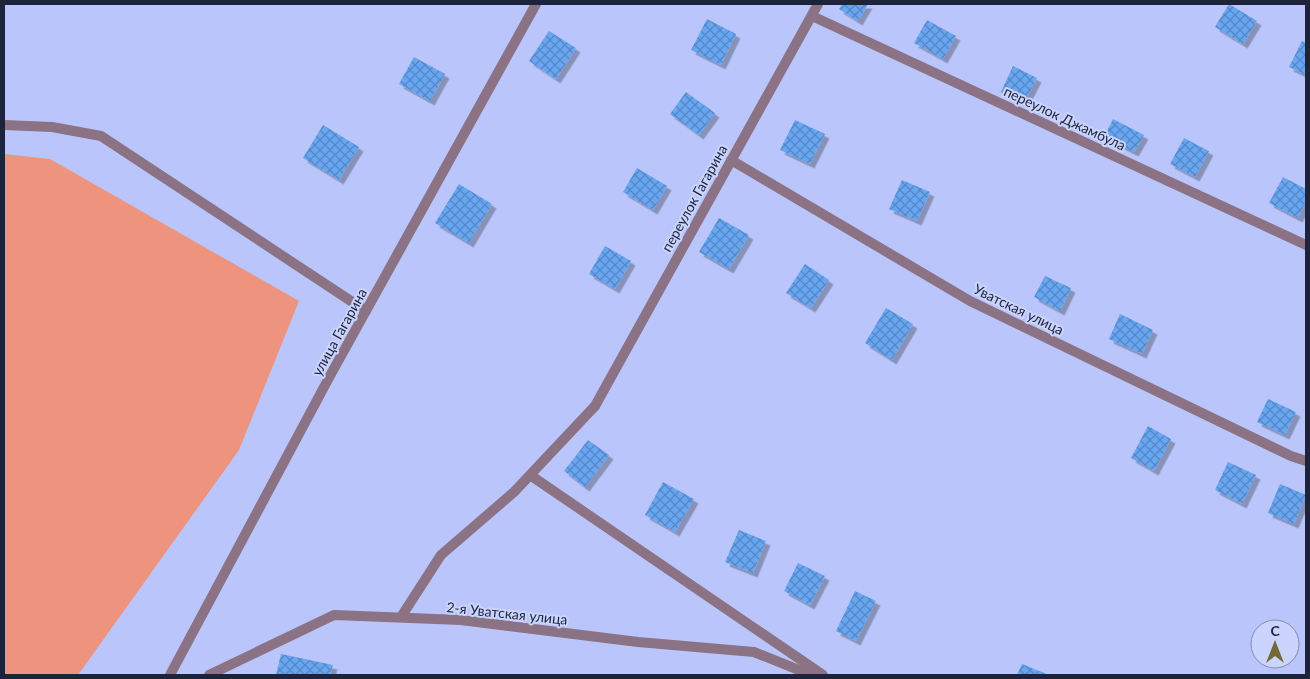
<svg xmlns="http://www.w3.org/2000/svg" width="1310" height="679" font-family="Lato,sans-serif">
	<defs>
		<pattern id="building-cross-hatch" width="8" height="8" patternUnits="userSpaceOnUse" patternTransform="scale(1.25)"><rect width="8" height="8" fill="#67a6f2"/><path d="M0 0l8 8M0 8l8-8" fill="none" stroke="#5487c5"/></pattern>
		<filter id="shadow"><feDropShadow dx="4.5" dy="4.5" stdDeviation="0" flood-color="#0004"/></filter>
	</defs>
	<rect width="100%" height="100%" fill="#bac6fb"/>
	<!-- grass -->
	<path fill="#ed937e" d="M4 154 50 159 299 301 239 450 78 675H4Z"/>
	<!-- building -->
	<path fill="url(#building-cross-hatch)" filter="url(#shadow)" d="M842 4H868L858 21 839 9Z
		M1229 4 1257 21 1243 44 1215 27Z
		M707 19 736 34 721 65 691 50Z
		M927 20 956 36 943 59 914 43Z
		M549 31 576 48 556 79 529 61Z
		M1302 41 1306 43V75L1289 67Z
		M414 57 445 74 430 101 399 84Z
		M1013 66 1037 78 1024 103 1001 92Z
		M686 92 715 113 699 135 670 114Z
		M1113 119 1144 135 1134 152 1104 137Z
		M795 120 825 134 810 164 780 150Z
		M323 125 359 147 339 180 303 158Z
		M1184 138 1209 151 1195 177 1170 164Z
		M637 168 667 186 653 210 623 192Z
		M1283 177 1306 189V202L1298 218 1269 203Z
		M902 180 930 192 917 221 889 209Z
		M459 184 492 204 469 243 435 223Z
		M719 218 749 235 729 269 699 252Z
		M605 246 631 261 615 289 589 274Z
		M805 264 829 280 811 308 786 293Z
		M1045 276 1071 288 1060 311 1034 297Z
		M886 308 913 324 892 360 865 343Z
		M1120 314 1153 330 1142 354 1109 339Z
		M1268 399 1296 412 1285 435 1257 422Z
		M1148 426 1171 439 1154 471 1131 458Z
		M588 440 609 455 585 487 564 471Z
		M1228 462 1256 475 1242 504 1215 490Z
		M663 482 694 499 675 532 645 515Z
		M1280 484 1306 495 1294 524 1268 513Z
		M739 530 766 541 753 573 725 562Z
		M798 563 825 576 810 605 784 591Z
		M855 591 876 601 856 641 836 631Z
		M281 654 333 665 330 675H276Z
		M1022 664 1049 675H1017Z"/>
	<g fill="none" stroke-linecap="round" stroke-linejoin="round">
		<!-- lane -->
		<path stroke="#8b7285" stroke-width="10" d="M4 125 52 127 101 136 366 311
			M530 475 823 675
			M401 617 441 555 514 492 595 406"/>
		<!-- street -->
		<path stroke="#8b7285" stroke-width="10" d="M812 16 1306 245
			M731 160 970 301 1291 456 1306 461
			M595 406 818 4
			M170 675 331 374 536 4
			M209 675 334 615 461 620 638 642 754 652 811 675"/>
	</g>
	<g text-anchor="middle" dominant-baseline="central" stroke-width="4" stroke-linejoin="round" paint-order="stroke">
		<!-- street labels -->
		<g font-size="14" fill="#1e233c" stroke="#cad4fc">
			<text transform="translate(1065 118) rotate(25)">переулок Джамбула</text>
			<text transform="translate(694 198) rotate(-61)">переулок Гагарина</text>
			<text transform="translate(1019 309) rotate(26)">Уватская улица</text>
			<text transform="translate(339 332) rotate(-61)">улица Гагарина</text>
			<text transform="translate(507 613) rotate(6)">2-я Уватская улица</text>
		</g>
	</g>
	<!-- border -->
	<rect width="1310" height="679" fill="none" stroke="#1e233c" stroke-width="10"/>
	<!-- north arrow -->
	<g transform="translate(1275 644)"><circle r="24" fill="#cad4fc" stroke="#858daf"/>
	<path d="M0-4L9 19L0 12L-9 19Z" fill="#766835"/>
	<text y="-8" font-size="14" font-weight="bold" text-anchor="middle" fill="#1e233c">С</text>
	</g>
</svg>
